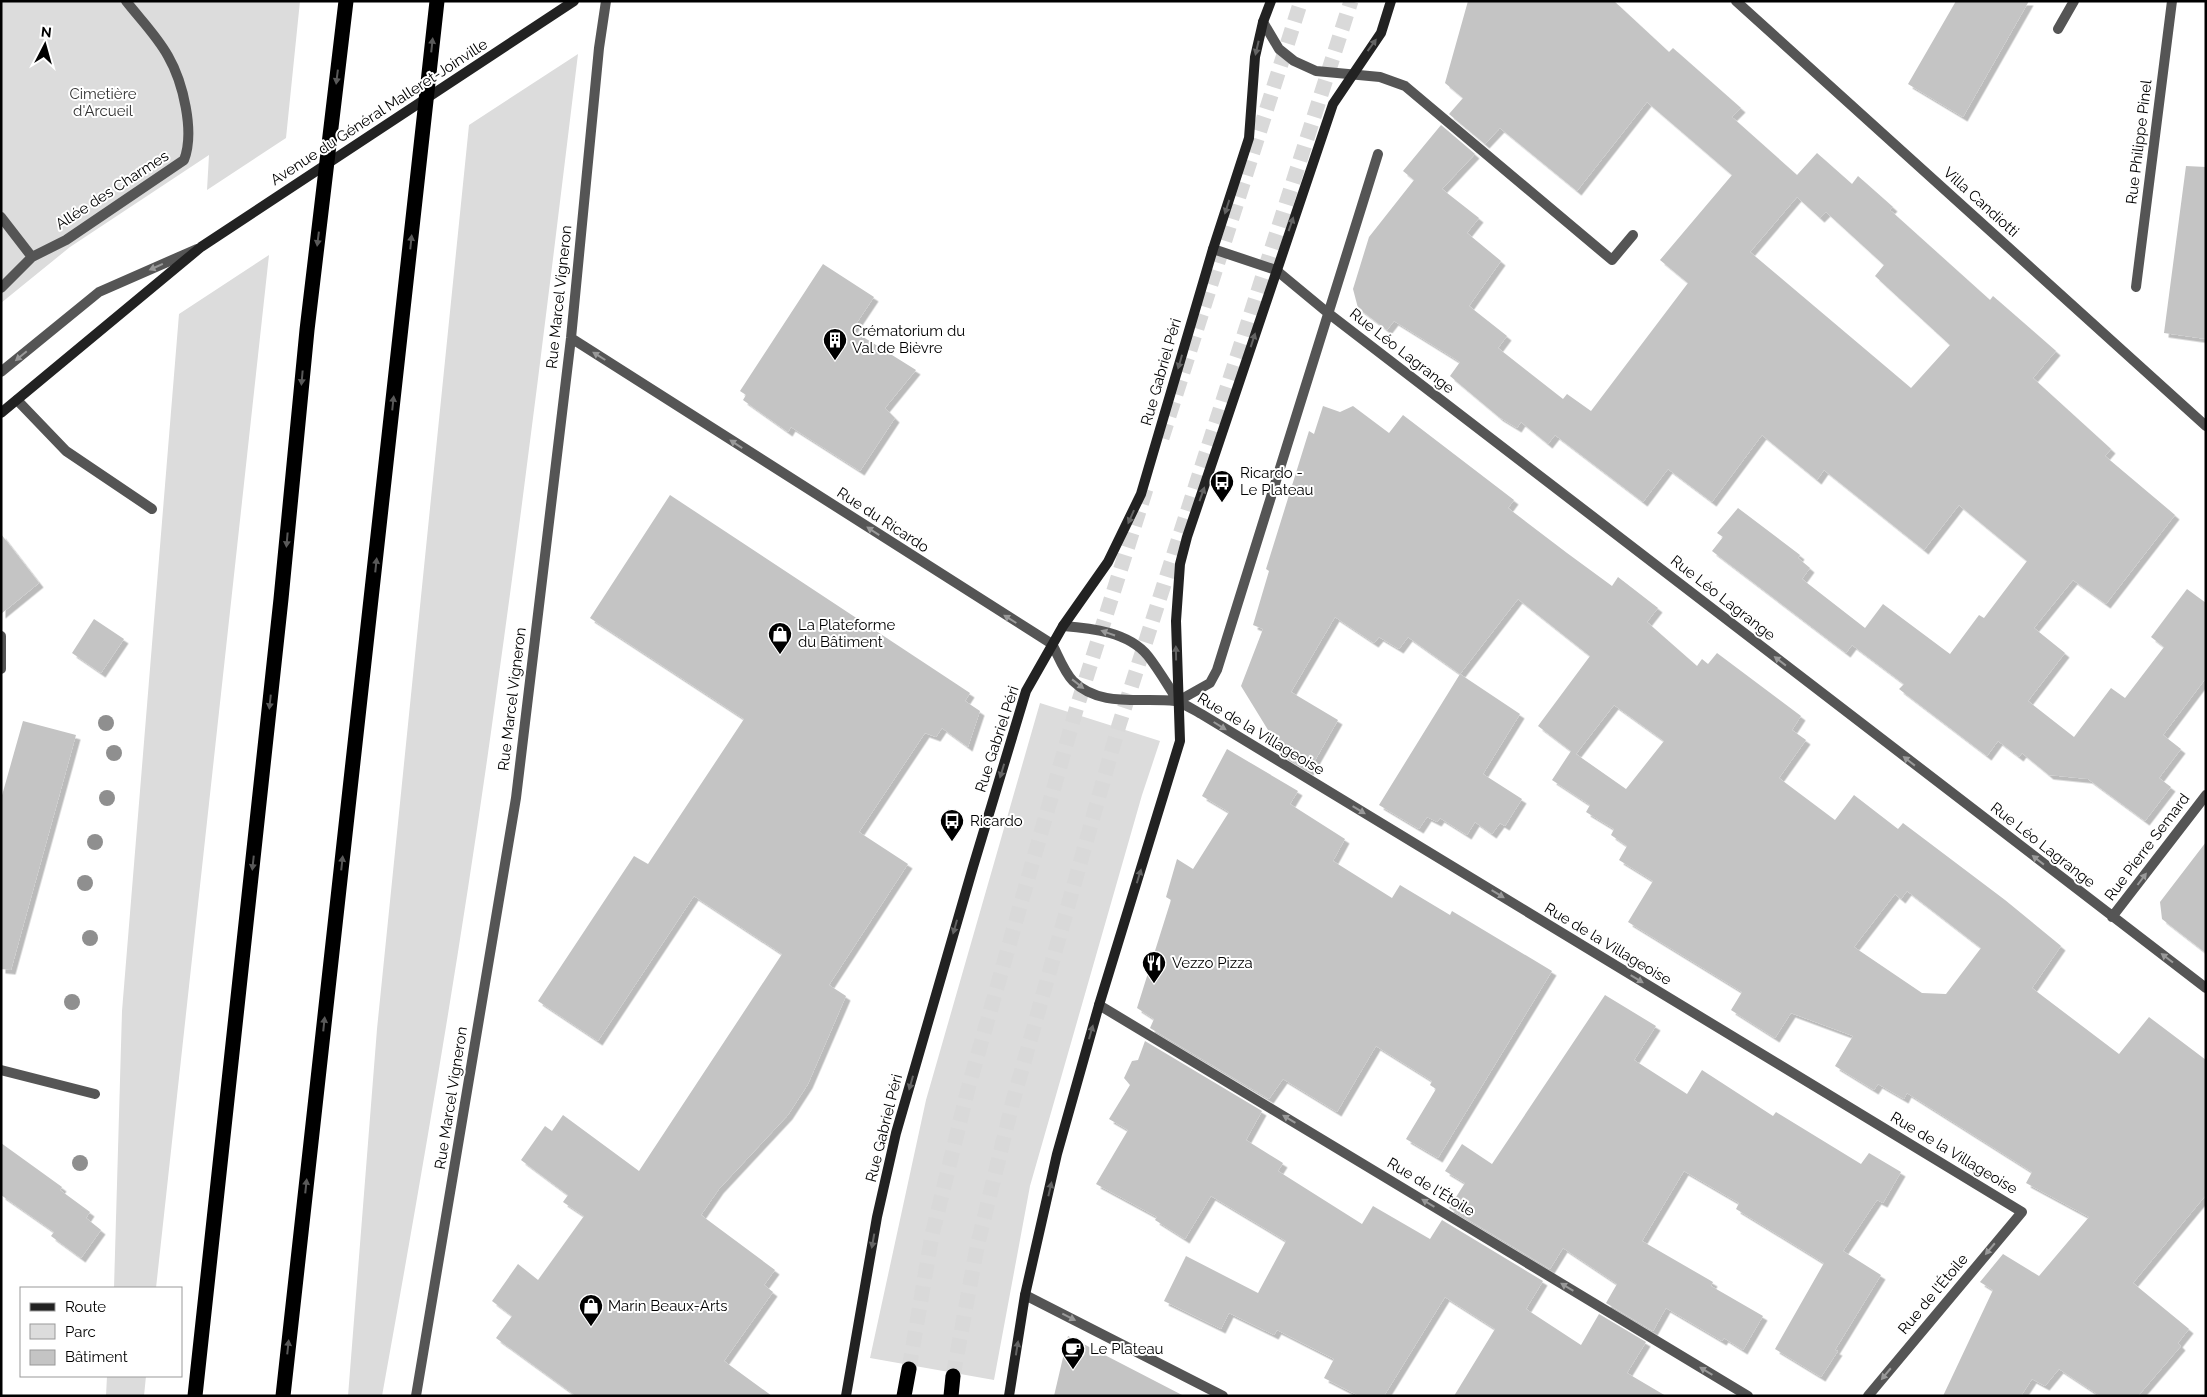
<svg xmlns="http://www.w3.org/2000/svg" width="2207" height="1397" font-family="Raleway,sans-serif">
	<defs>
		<filter id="shadow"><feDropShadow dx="4.5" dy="4.5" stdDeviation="0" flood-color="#0004"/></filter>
	</defs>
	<rect width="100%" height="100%" fill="#fff"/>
	<!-- green -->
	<path fill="#dcdcdc" d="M1 1H300L286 138 207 190 209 155 70 247 1 303Z
		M578 54C552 268 526 482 496 696 464 930 424 1163 382 1396H348L377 1029 469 125Z
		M269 255 156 1288H114L122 1011 179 314Z
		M1040 703 1160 741 1142 795 1030 1186 994 1380 870 1358 926 1100Z
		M107 1376H146L144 1396H106Z"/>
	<!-- building -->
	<path fill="#c4c4c4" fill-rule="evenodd" filter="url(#shadow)" d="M1468 1H1614L1669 52 1673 48 1741 108 1732 117 1797 175 1817 153 1852 184 1858 176 1893 207 1890 210 1990 300 1993 296 2056 351 2033 378 2111 449 2105 456 2175 515 2106 604 2073 580 2034 628 2065 653 2028 701 2074 737 2111 688 2125 698 2164 647 2151 637 2187 589 2206 603V678L2163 735 2181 749 2159 778 2171 787 2145 821 2088 779 2049 775 2022 753 2019 757 1998 741 1987 756 1899 689 1904 684 1852 645 1846 653 1712 551 1723 537 1717 533 1738 508 1800 555 1798 558 1810 568 1802 579 1865 628 1883 604 1950 654 1979 615 1984 618 2027 561 1959 505 1924 550 1824 470 1817 480 1762 435 1712 502 1668 469 1643 502 1555 435 1548 444 1521 422 1517 428 1499 417 1450 376 1460 362 1394 321 1387 330 1358 308 1353 289 1369 237 1414 180 1403 171 1441 125 1475 154 1442 189 1479 218 1467 233 1501 261 1469 306 1507 336 1498 348 1563 399 1567 394 1591 411 1688 283 1660 260 1732 175 1647 102 1577 191 1500 128 1485 144 1449 114 1463 98 1445 83ZM1797 197 1820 218 1826 212 1884 265 1875 276 1950 345 1911 388 1750 252Z
		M1956 1H2029L1963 117 1908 84Z
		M2186 166 2206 167V339L2164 333Z
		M823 264 874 297 852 330 916 370 885 408 895 418 860 471 791 427 788 432 743 400 746 395 740 391Z
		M1323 406 1340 412 1353 406 1389 433 1403 415 1514 500 1508 508 1567 553 1612 586 1618 577 1658 608 1647 622 1697 666 1702 659 1708 664 1717 653 1801 716 1792 730 1806 740 1779 778 1835 820 1854 795 1898 829 1903 823 2005 900 2061 946 2032 988 2119 1054 2149 1017 2206 1060V1195L2133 1283 2189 1329 2178 1343 2181 1346 2138 1396H2100L2059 1369 2045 1386 2032 1379 2021 1396H1943L1993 1290 1980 1282 2003 1254 2039 1276 2089 1217 2026 1183 2032 1172 1907 1093 1904 1099 1878 1084 1874 1090 1835 1066 1853 1036 1791 1013 1775 1038 1731 1010 1742 992 1628 922 1653 881 1619 860 1627 846 1611 835 1614 829 1586 812 1590 805 1552 780 1571 751 1538 726 1590 656 1518 599 1460 674 1408 637 1399 649 1379 637 1374 643 1335 617 1291 692 1338 720 1309 771 1284 756 1241 686 1263 629 1253 625 1269 571 1266 569 1309 431 1314 434ZM1614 705 1664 741 1626 789 1576 754ZM1907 891 1981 948 1946 994 1922 993 1854 947 1895 894 1901 899Z
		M670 495 970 693 965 701 980 711 968 747 942 728 936 737 925 733 859 832 908 864 829 985 846 996 808 1084 788 1115 719 1189 701 1215 775 1270 764 1285 773 1292 724 1361 772 1396H576L496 1338 512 1316 492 1301 518 1264 538 1280 584 1216 563 1202 568 1195 521 1160 545 1126 552 1131 563 1115 639 1171 782 954 694 896 598 1041 538 1001 634 856 648 864 744 719 590 618Z
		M1 534 39 583 1 614Z
		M94 619 124 639 101 673 72 653Z
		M1460 674 1520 714 1483 774 1522 799 1505 826 1500 823 1492 834 1475 822 1467 835 1440 818 1437 822 1427 817 1419 829 1379 805Z
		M23 721 76 735 11 970 1 969V799Z
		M1227 749 1298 791 1290 804 1345 839 1333 861 1392 898 1400 885 1450 915 1452 911 1552 971 1438 1158 1406 1139 1436 1089 1430 1085 1432 1081 1376 1046 1337 1112 1283 1079 1269 1099 1150 1028 1154 1019 1137 1008 1171 900 1166 897 1177 859 1193 869 1229 812 1202 796Z
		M2206 842V953L2162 919 2160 902Z
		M1605 995 1656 1026 1634 1060 1687 1094 1702 1070 1773 1116 1776 1112 1861 1164 1869 1153 1901 1172 1883 1203 1877 1200 1843 1251 1881 1275 1835 1350 1838 1351 1821 1377 1775 1349 1824 1263 1736 1209 1739 1203 1684 1171 1642 1241 1713 1282 1711 1286 1763 1316 1743 1350 1724 1338 1722 1341 1666 1308 1653 1331 1606 1303 1617 1284 1563 1248 1550 1269 1449 1208 1465 1183 1445 1171 1462 1144 1492 1164Z
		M1145 1041 1262 1111 1246 1140 1283 1163 1278 1171 1362 1224 1373 1206 1430 1239 1442 1220 1543 1281 1526 1309 1581 1345 1599 1314 1646 1342 1627 1373 1666 1396H1454L1495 1329 1445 1297 1384 1396H1359L1324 1378 1334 1359 1277 1330 1274 1335 1229 1313 1221 1329 1164 1301 1186 1256 1258 1293 1286 1241 1211 1196 1185 1239 1155 1220 1157 1217 1096 1184 1128 1130 1109 1119 1130 1085 1124 1078 1132 1061 1138 1060Z
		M1 1143 62 1187 60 1190 90 1212 86 1218 101 1230 81 1258 51 1236 54 1232 1 1195Z
		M1068 1336 1184 1396H1054Z"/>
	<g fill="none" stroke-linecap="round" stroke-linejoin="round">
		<!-- motorway-tunnel -->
		<path stroke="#d9d9d9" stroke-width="15" stroke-dasharray="15 8" stroke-linecap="butt" d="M1162 438 1301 1
			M909 1369 932 1235 968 1089 1076 710 1146 489
			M953 1376 977 1247 1013 1101 1119 725 1351 1"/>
		<!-- service -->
		<path stroke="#555" stroke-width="10" d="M1263 22 1279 49 1294 61 1316 71 1380 77 1405 86 1612 260 1633 235
			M2058 29 2074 1
			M1 217 32 257
			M1 288 32 257 66 240 184 160C195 132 183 82 168 56 157 36 140 19 126 1
			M1 636V669
			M1 1070 95 1094"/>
		<!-- pedestrian -->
		<path stroke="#555" stroke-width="10" d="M2136 287 2172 1"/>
		<!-- minor -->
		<path stroke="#555" stroke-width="10" d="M1736 1 2206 426
			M1213 249 1276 270 1328 313 2206 988
			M571 338 1052 644C1058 655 1064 672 1073 681 1100 708 1141 697 1175 701 1184 703 1195 711 1203 715L2022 1212 1868 1396
			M1 372 99 292 197 249
			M17 400 66 451 152 509
			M1063 626C1091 628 1129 632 1148 656 1159 670 1168 686 1178 701
			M1178 701 1210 683 1217 670 1378 154
			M2112 917 2206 795
			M1099 1005 1748 1396
			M1025 1295 1223 1396
			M416 1396 516 798 571 338 599 48 606 1"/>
		<!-- secondary -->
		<path stroke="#222" stroke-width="10" d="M1 413 201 247 574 1
			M846 1396 877 1217 896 1133 973 867 1026 691 1063 626 1108 562 1141 494 1213 249 1249 138 1255 57 1263 22 1271 1
			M1009 1396 1025 1295 1057 1154 1099 1005 1180 741 1176 621 1180 564 1187 537 1333 104 1381 33 1391 1"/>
		<!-- motorway -->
		<path stroke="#000" stroke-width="15" d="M195 1396 281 599 307 330 346 1
			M283 1396 437 1
			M904 1396 909 1369
			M951 1396 953 1376"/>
	</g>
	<!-- trees -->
	<g fill="#8f8f8f">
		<circle cx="106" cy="723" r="8"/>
		<circle cx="114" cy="753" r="8"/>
		<circle cx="107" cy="798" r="8"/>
		<circle cx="95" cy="842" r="8"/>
		<circle cx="85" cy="883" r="8"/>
		<circle cx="90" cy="938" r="8"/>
		<circle cx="72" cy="1002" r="8"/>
		<circle cx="80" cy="1163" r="8"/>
	</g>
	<!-- one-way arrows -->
	<defs><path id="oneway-solid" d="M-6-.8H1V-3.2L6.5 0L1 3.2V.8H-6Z" transform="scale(1.25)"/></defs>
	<g fill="#595959">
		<use href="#oneway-solid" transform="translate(432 45) rotate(-84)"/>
		<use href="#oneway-solid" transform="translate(337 77) rotate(97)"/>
		<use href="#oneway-solid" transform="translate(318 239) rotate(97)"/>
		<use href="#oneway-solid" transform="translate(411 242) rotate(-84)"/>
		<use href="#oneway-solid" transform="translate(302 378) rotate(95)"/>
		<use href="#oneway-solid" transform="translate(393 403) rotate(-84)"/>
		<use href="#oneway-solid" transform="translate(287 540) rotate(95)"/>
		<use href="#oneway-solid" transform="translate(376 565) rotate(-84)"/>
		<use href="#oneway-solid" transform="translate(270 702) rotate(96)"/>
		<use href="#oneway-solid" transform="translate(253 863) rotate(96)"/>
		<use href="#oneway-solid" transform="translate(342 863) rotate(-84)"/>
		<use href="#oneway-solid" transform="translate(324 1024) rotate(-84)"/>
		<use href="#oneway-solid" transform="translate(306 1186) rotate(-84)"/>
		<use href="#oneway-solid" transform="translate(288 1347) rotate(-84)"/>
	</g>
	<g fill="#646464">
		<use href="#oneway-solid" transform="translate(1372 45) rotate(-54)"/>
		<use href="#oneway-solid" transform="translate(1257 48) rotate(103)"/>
		<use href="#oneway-solid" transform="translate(1227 207) rotate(108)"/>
		<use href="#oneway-solid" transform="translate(1291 224) rotate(-71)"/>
		<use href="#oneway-solid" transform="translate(1253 340) rotate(-72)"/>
		<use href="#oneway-solid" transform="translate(1180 362) rotate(106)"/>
		<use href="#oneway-solid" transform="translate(1202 494) rotate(-70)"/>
		<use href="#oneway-solid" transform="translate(1131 517) rotate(114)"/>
		<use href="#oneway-solid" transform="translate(1176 653) rotate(-91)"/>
		<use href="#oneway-solid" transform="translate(1002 771) rotate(107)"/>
		<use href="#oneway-solid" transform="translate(1139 876) rotate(-73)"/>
		<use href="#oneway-solid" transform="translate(955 927) rotate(106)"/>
		<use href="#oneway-solid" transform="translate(1091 1032) rotate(-74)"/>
		<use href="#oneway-solid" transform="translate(911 1083) rotate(106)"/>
		<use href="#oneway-solid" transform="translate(1050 1189) rotate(-77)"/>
		<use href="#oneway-solid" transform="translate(873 1241) rotate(100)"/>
		<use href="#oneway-solid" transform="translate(1017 1348) rotate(-81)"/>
	</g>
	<g fill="#999">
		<use href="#oneway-solid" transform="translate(156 267) rotate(156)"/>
		<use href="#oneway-solid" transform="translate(21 356) rotate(140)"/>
		<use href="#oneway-solid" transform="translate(599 356) rotate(-148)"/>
		<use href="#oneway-solid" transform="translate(736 444) rotate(-147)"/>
		<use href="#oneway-solid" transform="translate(873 531) rotate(-147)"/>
		<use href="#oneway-solid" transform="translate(1010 619) rotate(-148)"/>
		<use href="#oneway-solid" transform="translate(1108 633) rotate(-161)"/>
		<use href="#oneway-solid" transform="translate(1780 661) rotate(-142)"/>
		<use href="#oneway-solid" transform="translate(1078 684) rotate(38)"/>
		<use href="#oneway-solid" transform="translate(1220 726) rotate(32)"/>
		<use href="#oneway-solid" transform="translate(1909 761) rotate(-142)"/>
		<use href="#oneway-solid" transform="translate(1359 810) rotate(31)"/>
		<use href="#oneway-solid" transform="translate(2038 860) rotate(-142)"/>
		<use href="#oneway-solid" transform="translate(2142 879) rotate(-53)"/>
		<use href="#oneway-solid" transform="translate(1498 894) rotate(31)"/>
		<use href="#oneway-solid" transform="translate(2167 958) rotate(-143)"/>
		<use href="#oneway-solid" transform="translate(1637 979) rotate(31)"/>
		<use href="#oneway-solid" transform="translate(1289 1119) rotate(-149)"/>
		<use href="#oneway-solid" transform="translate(1428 1203) rotate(-149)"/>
		<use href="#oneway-solid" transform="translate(1990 1249) rotate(130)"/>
		<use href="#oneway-solid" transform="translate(1567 1287) rotate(-149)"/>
		<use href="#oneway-solid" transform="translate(1069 1317) rotate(27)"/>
		<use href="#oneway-solid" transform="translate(1706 1371) rotate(-149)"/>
		<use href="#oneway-solid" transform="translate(1886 1374) rotate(130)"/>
	</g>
	<!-- icons -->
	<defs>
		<g id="building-pin" transform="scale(1.25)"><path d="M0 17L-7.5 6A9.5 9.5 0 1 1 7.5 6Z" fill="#000" stroke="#fff"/><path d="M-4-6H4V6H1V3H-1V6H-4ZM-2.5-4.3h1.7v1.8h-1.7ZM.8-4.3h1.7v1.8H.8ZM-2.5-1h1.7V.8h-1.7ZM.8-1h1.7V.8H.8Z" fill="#fff"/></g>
		<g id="bus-pin" transform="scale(1.25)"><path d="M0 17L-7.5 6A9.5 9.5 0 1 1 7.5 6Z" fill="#000" stroke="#fff"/><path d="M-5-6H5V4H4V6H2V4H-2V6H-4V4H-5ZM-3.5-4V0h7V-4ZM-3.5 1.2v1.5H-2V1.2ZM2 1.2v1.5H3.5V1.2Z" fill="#fff"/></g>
		<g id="shop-pin" transform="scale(1.25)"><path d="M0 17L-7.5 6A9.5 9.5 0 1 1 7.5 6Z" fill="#000" stroke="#fff"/><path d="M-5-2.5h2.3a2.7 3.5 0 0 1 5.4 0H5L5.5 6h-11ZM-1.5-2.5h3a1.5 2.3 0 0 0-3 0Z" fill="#fff"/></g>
		<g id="restaurant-pin" transform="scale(1.25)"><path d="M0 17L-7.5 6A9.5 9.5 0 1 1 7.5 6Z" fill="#000" stroke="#fff"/><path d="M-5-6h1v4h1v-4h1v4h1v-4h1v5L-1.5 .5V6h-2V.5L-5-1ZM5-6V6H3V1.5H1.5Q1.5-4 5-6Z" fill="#fff"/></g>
		<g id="cafe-pin" transform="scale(1.25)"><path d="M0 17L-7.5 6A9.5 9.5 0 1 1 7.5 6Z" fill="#000" stroke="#fff"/><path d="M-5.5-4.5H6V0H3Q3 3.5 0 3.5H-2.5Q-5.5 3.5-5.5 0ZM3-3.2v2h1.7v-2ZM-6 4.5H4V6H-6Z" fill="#fff"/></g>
	</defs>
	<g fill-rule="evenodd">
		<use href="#building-pin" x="835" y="340"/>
		<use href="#bus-pin" x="1222" y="482"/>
		<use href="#shop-pin" x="780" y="634"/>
		<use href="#bus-pin" x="952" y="821"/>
		<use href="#restaurant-pin" x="1154" y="963"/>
		<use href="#shop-pin" x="591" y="1306"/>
		<use href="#cafe-pin" x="1073" y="1349"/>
	</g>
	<g text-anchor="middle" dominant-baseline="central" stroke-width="4" stroke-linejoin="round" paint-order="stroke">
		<!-- park labels -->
		<g font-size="15" fill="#333" stroke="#fff">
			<text x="103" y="94">Cimetière<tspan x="103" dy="17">d'Arcueil</tspan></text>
		</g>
		<!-- street labels -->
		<g font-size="15" fill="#000" stroke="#fff">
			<text transform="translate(379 112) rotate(-33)">Avenue du Général Malleret-Joinville</text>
			<text transform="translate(2139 142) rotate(-83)">Rue Philippe Pinel</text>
			<text transform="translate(112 190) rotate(-33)">Allée des Charmes</text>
			<text transform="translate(1981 202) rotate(42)">Villa Candiotti</text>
			<text transform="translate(559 297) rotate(-84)">Rue Marcel Vigneron</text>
			<text transform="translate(1402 351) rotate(38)">Rue Léo Lagrange</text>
			<text transform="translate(1161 372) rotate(-74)">Rue Gabriel Péri</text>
			<text transform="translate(883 520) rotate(33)">Rue du Ricardo</text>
			<text transform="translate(1723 598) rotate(38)">Rue Léo Lagrange</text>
			<text transform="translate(512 699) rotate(-83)">Rue Marcel Vigneron</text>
			<text transform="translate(1261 734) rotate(31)">Rue de la Villageoise</text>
			<text transform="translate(997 739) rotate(-72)">Rue Gabriel Péri</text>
			<text transform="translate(2043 845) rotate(38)">Rue Léo Lagrange</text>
			<text transform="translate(2147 847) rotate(-53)">Rue Pierre Semard</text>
			<text transform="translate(1608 944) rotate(31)">Rue de la Villageoise</text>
			<text transform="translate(451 1098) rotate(-81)">Rue Marcel Vigneron</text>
			<text transform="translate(884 1128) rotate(-76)">Rue Gabriel Péri</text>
			<text transform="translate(1954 1153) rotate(31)">Rue de la Villageoise</text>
			<text transform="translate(1431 1187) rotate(31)">Rue de l'Étoile</text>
			<text transform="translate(1933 1294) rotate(-50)">Rue de l'Étoile</text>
		</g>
		<!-- poi labels -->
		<g font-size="15" fill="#000" stroke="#fff" text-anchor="start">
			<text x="852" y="331">Crématorium du<tspan x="852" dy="17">Val de Bièvre</tspan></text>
			<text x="1240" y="473">Ricardo -<tspan x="1240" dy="17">Le Plateau</tspan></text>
			<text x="798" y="625">La Plateforme<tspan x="798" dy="17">du Bâtiment</tspan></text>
			<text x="970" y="821">Ricardo</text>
			<text x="1172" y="963">Vezzo Pizza</text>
			<text x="608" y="1306">Marin Beaux-Arts</text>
			<text x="1090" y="1349">Le Plateau</text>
		</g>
	</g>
	<!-- border -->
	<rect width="2207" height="1397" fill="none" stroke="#000000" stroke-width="5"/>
	<!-- legend -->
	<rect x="20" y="1287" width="162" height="90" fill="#ffffff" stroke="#999999"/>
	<rect x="30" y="1303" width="25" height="8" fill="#222222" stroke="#999999"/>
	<text x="65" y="1312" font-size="15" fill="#000000">Route</text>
	<rect x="30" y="1324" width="25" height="15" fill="#dcdcdc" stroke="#999999"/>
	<text x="65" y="1337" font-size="15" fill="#000000">Parc</text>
	<rect x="30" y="1350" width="25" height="15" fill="#c4c4c4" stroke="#999999"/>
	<text x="65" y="1362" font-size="15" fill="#000000">Bâtiment</text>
	<!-- north arrow -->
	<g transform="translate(45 45) rotate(6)" stroke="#ffffff" stroke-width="4" paint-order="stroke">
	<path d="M0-4L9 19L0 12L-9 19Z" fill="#000000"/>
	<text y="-8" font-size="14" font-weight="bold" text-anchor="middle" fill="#000000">N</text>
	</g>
</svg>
